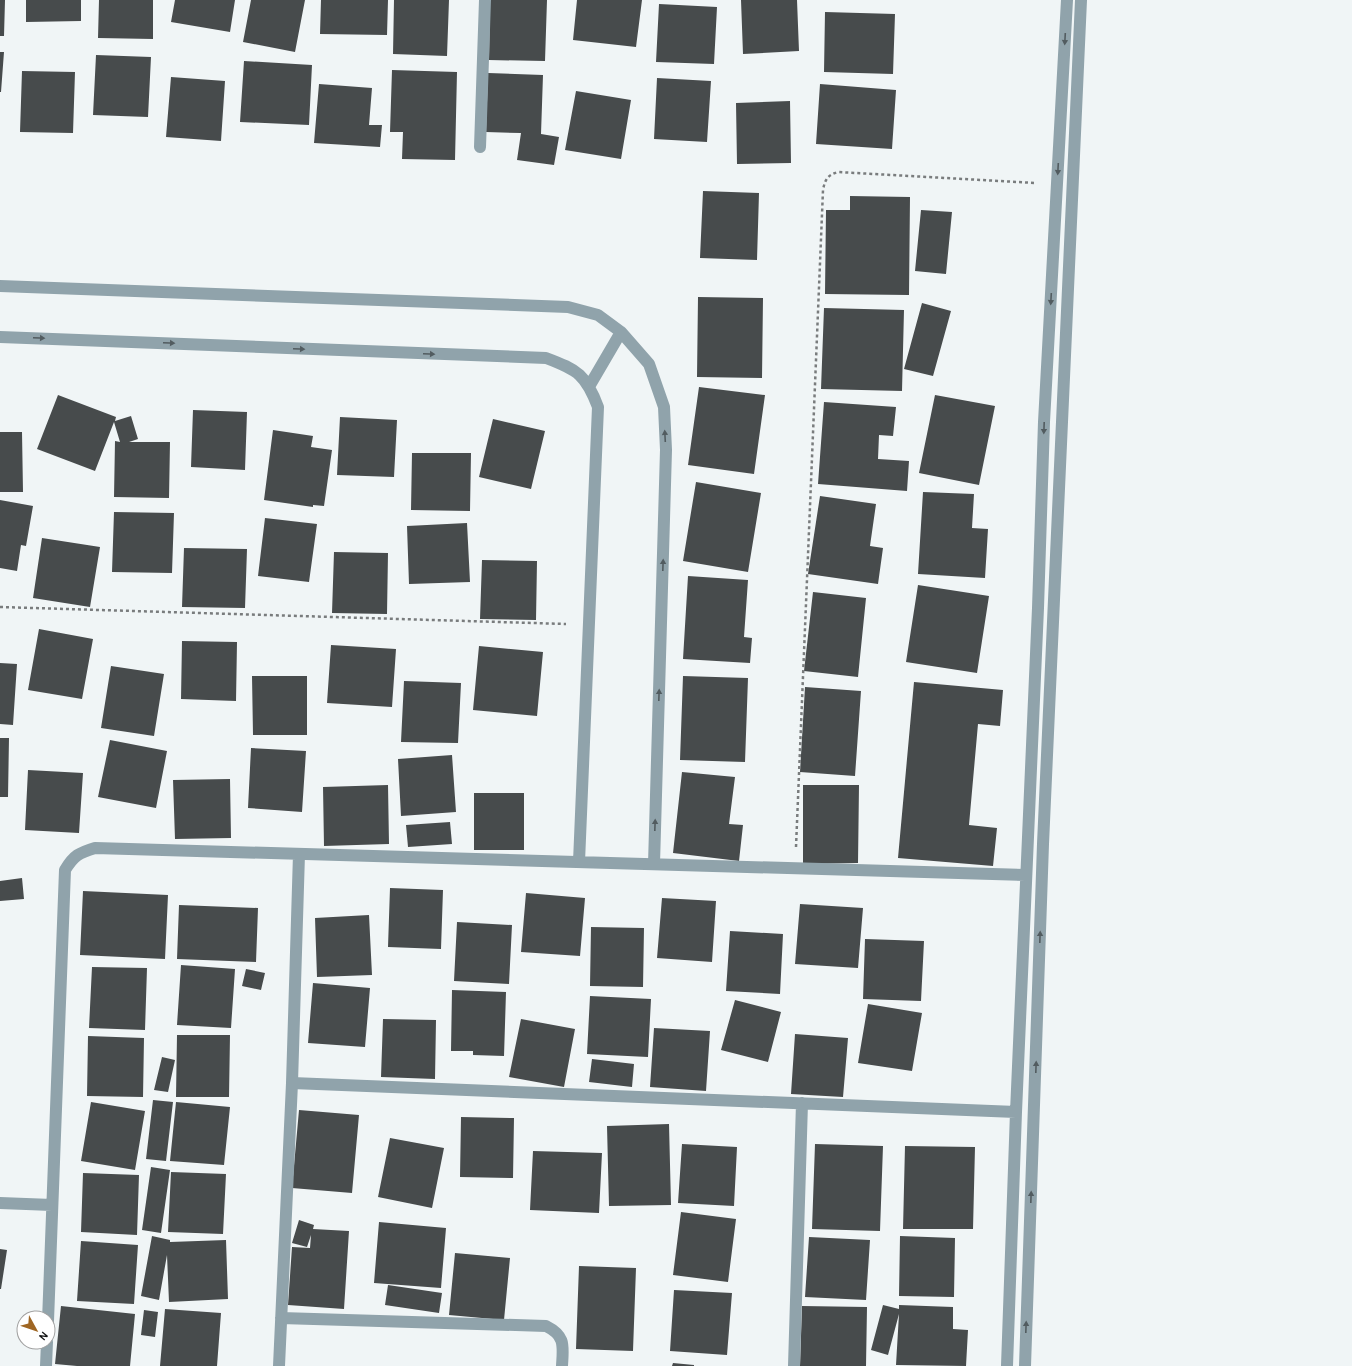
<svg xmlns="http://www.w3.org/2000/svg" width="1352" height="1366" font-family="Karla,sans-serif">
	<rect width="100%" height="100%" fill="#f0f5f6"/>
	<!-- building -->
	<path fill="#474b4c" d="M0 0H5L4 36H0Z
		M26 0H81V21L26 22Z
		M99 0H153V39L98 38Z
		M175 0H235L230 32 171 22Z
		M251 0H305L295 52 243 42Z
		M321 0H388L387 35 320 34Z
		M394 0H449L447 56 393 54Z
		M490 0H547L545 61 489 60Z
		M577 0H642L636 47 573 40Z
		M741 0H797L799 51 743 54Z
		M659 4 717 7 714 64 656 62Z
		M825 12 895 14 893 74 824 72Z
		M0 52H4L1 92H0Z
		M96 55 151 57 148 117 93 115Z
		M244 61 312 65 309 125 240 122Z
		M392 70 457 72 455 160 402 159 403 132H390Z
		M22 71 75 72 73 133 20 132Z
		M488 73 543 75 541 134 559 137 554 165 517 160 521 133 486 132Z
		M171 77 225 81 221 141 166 137Z
		M657 78 711 81 707 142 654 139Z
		M319 84 372 88 369 125H382L380 147 314 143Z
		M820 84 896 90 892 149 816 144Z
		M576 91 631 100 621 159 565 150Z
		M790 101 791 163 737 164 736 103Z
		M703 191 759 193 757 260 700 258Z
		M850 196 910 197 909 295 825 294 826 210H850Z
		M921 210 952 212 946 274 915 271Z
		M698 297 763 298 762 378 697 377Z
		M922 303 951 311 933 376 904 369Z
		M824 308 904 310 902 391 821 389Z
		M699 387 765 395 754 474 688 465Z
		M58 395 116 417 115 421 131 416 138 439 129 442H170L169 498 114 497 115 441 120 442 114 422 95 471 37 449Z
		M935 395 995 406 979 485 919 473Z
		M824 402 896 407 893 436 879 435 878 459 909 461 907 491 818 484Z
		M193 410 247 412 245 470 191 467Z
		M340 417 397 420 394 477 337 475Z
		M493 419 545 431 531 489 479 477Z
		M273 430 313 436 311 447 332 450 324 506 313 505V507L264 500Z
		M0 432H22L23 492H0Z
		M412 453H471L470 511 411 510Z
		M696 482 761 493 748 572 683 561Z
		M923 492 974 494 972 528 988 529 985 578 918 574Z
		M820 496 876 504 870 546 883 548 878 584 808 574Z
		M0 500 33 506 26 546 21 545 17 571 0 568Z
		M114 512 174 513 172 573 112 572Z
		M265 518 317 524 309 582 258 576Z
		M467 523 470 582 409 584 407 526Z
		M42 538 100 547 90 607 33 598Z
		M184 548 247 549 245 608 182 607Z
		M334 552 388 553 387 614 332 613Z
		M482 560 537 561 536 620 480 619Z
		M688 576 748 580 744 637 752 638 750 663 683 659Z
		M918 585 989 596 977 673 906 662Z
		M813 592 866 598 858 677 804 671Z
		M39 629 93 639 82 699 28 690Z
		M182 641 237 642 236 701 181 699Z
		M331 645 396 649 392 707 327 703Z
		M479 646 543 652 537 716 473 710Z
		M0 663 17 664 13 725 0 724Z
		M111 666 164 674 154 736 101 728Z
		M252 676H307V735H253Z
		M683 676 748 678 745 762 680 760Z
		M404 681 461 683 458 743 401 742Z
		M914 682 1003 690 1000 726 978 724 969 825 997 828 993 866 898 858Z
		M805 687 861 691 855 776 800 772Z
		M0 738H9L8 797H0Z
		M110 740 167 751 156 808 98 797Z
		M251 748 306 751 302 812 248 808Z
		M452 755 456 812 401 816 398 759Z
		M28 770 83 773 79 833 25 830Z
		M682 772 735 777 729 824 743 825 739 861 673 853Z
		M230 779 231 838 175 839 173 780Z
		M388 785 389 844 324 846 323 787Z
		M803 785H859L858 863 803 864Z
		M474 793H524V850H474Z
		M450 822 452 844 408 847 406 825Z
		M22 878 24 899 0 901V881Z
		M390 888 443 890 441 949 388 947Z
		M83 891 168 895 165 959 80 955Z
		M526 893 585 898 580 956 521 952Z
		M662 898 716 901 712 962 657 958Z
		M800 904 863 908 858 968 795 964Z
		M179 905 258 908 256 962 177 959Z
		M369 915 372 975 317 977 315 918Z
		M457 922 512 925 509 984 454 981Z
		M591 927 644 928 643 987 590 986Z
		M730 931 783 934 780 994 726 991Z
		M865 939 924 941 921 1001 863 999Z
		M181 965 235 969 231 1028 177 1025Z
		M92 967 147 968 145 1030 89 1028Z
		M246 969 265 973 261 990 242 986Z
		M313 983 370 988 365 1047 308 1043Z
		M452 990 506 992 504 1056 473 1055V1051H451Z
		M590 996 651 999 648 1057 587 1054Z
		M735 1000 781 1012 768 1062 721 1050Z
		M868 1004 922 1013 912 1071 858 1063Z
		M383 1019 436 1020 435 1079 381 1077Z
		M521 1019 575 1029 564 1087 509 1077Z
		M654 1028 710 1031 706 1091 650 1087Z
		M795 1034 848 1038 843 1097 791 1094Z
		M177 1035H230L229 1097H176Z
		M88 1036 144 1038 143 1097 87 1096Z
		M162 1057 175 1060 168 1092 154 1090Z
		M592 1059 634 1064 632 1087 589 1082Z
		M153 1100 173 1102 166 1161 146 1159Z
		M91 1102 145 1111 135 1170 81 1161Z
		M176 1102 230 1107 224 1165 170 1161Z
		M299 1110 359 1115 352 1193 292 1188Z
		M461 1117 514 1118 513 1178 460 1177Z
		M669 1124 671 1205 609 1206 607 1126Z
		M390 1138 444 1148 432 1208 378 1197Z
		M682 1144 737 1147 734 1206 678 1203Z
		M815 1144 883 1146 880 1231 812 1229Z
		M905 1146 975 1147 973 1229H903Z
		M533 1151 602 1153 599 1213 530 1210Z
		M151 1167 170 1170 161 1233 142 1230Z
		M171 1172 226 1174 223 1234 168 1232Z
		M83 1173 139 1175 137 1235 81 1232Z
		M681 1212 736 1219 728 1282 673 1275Z
		M299 1220 314 1225 313 1229 349 1231 344 1309 288 1305 292 1247 310 1248 311 1235 307 1247 292 1243Z
		M379 1222 446 1228 441 1288 374 1283Z
		M152 1236 170 1240V1242L226 1240 228 1299 169 1302 167 1255 159 1300 141 1296Z
		M900 1236 955 1238 954 1297 899 1296Z
		M809 1237 870 1240 866 1300 805 1297Z
		M81 1241 138 1245 134 1304 77 1301Z
		M0 1249 7 1250 1 1289H0Z
		M455 1253 510 1258 504 1320 449 1315Z
		M579 1266 636 1268 633 1351 576 1349Z
		M388 1285 442 1293 439 1313 385 1305Z
		M674 1290 732 1293 727 1355 670 1351Z
		M883 1305 899 1309V1305L953 1307V1329L968 1330 966 1366 896 1365 899 1314 888 1355 871 1350Z
		M61 1306 135 1314 130 1366H77L55 1364Z
		M802 1306 867 1307 866 1366H800Z
		M165 1309 221 1313 217 1366H160Z
		M144 1310 158 1312 155 1337 141 1335Z
		M673 1363 694 1365V1366H672Z"/>
	<g fill="none" stroke-linecap="round" stroke-linejoin="round">
		<!-- path -->
		<path stroke="#797c7d" stroke-width="2.5" stroke-dasharray="3 3" stroke-linecap="butt" d="M0 607 566 624
			M796 847 823 190C825 179 828 175 838 172L1035 183"/>
		<!-- minor -->
		<path stroke="#90a3ab" stroke-width="12" d="M480 147 485 0
			M0 286 568 307 598 315 621 332 649 364 664 407 666 450 654 864
			M0 337 546 358C578 370 586 375 598 407L579 862
			M590 385 621 332
			M292 1083 1016 1112
			M0 1203 52 1205
			M281 1318 546 1326C566 1336 563 1346 562 1366
			M48 1321 65 870C74 855 79 853 95 848L1025 875
			M46 1366 47 1342
			M279 1366 292 1083 299 854
			M794 1366 802 1103
			M1007 1366 1016 1112 1038 608 1044 422 1067 0
			M1025 1366 1043 844 1081 0"/>
	</g>
	<!-- one-way arrows -->
	<defs><path id="oneway-solid" d="M-6-.8H1V-3.2L6.5 0L1 3.2V.8H-6Z"/></defs>
	<g fill="#525c60">
		<use href="#oneway-solid" transform="translate(1065 39) rotate(93)"/>
		<use href="#oneway-solid" transform="translate(1058 169) rotate(93)"/>
		<use href="#oneway-solid" transform="translate(1051 299) rotate(93)"/>
		<use href="#oneway-solid" transform="translate(39 338) rotate(2)"/>
		<use href="#oneway-solid" transform="translate(169 343) rotate(2)"/>
		<use href="#oneway-solid" transform="translate(299 349) rotate(2)"/>
		<use href="#oneway-solid" transform="translate(429 354) rotate(2)"/>
		<use href="#oneway-solid" transform="translate(1044 428) rotate(92)"/>
		<use href="#oneway-solid" transform="translate(665 436) rotate(-93)"/>
		<use href="#oneway-solid" transform="translate(663 565) rotate(-88)"/>
		<use href="#oneway-solid" transform="translate(659 695) rotate(-88)"/>
		<use href="#oneway-solid" transform="translate(655 825) rotate(-88)"/>
		<use href="#oneway-solid" transform="translate(1040 937) rotate(-88)"/>
		<use href="#oneway-solid" transform="translate(1036 1067) rotate(-88)"/>
		<use href="#oneway-solid" transform="translate(1031 1197) rotate(-88)"/>
		<use href="#oneway-solid" transform="translate(1026 1327) rotate(-88)"/>
	</g>
	<!-- north arrow -->
	<g transform="translate(36 1330) rotate(130)"><circle r="19" fill="#ffffff" stroke="#a1a1a1"/>
	<path d="M0-3L7 15L0 10L-7 15Z" fill="#9f6623"/>
	<text y="-6" font-size="11" font-weight="bold" text-anchor="middle" fill="#131415">N</text>
	</g>
</svg>
